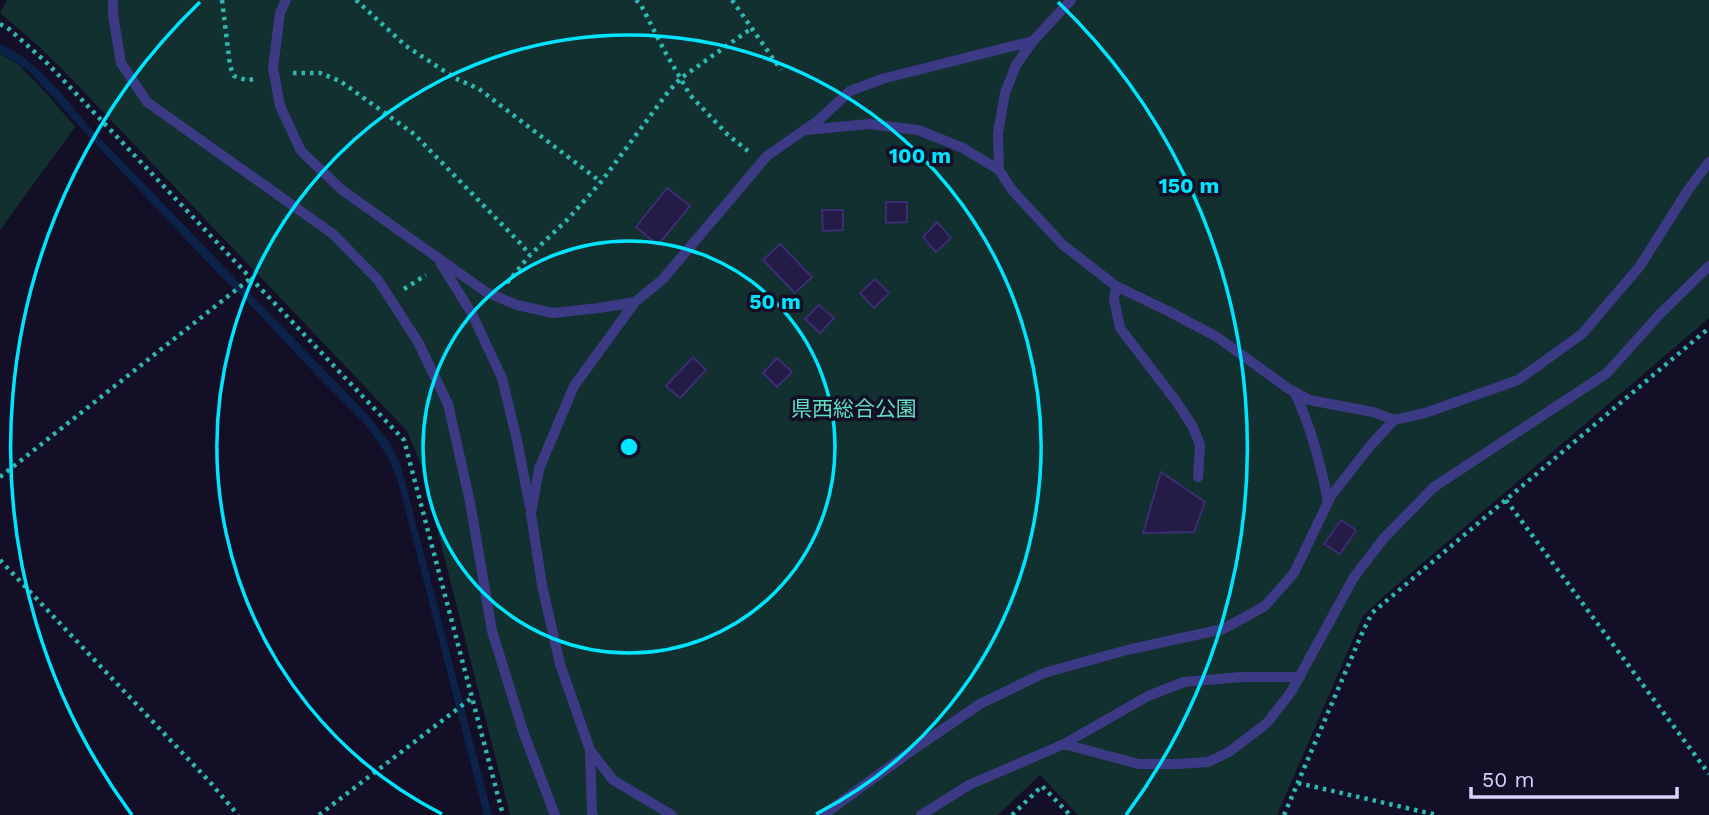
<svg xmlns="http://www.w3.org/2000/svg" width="1709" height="815" font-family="'Work Sans','Noto Sans JP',sans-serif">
	<rect width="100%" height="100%" fill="#130f26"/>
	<!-- green -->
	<path fill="#12302f" d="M7 0H1709V318L1384 596 1363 616 1277 815H1078L1040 775 998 815H510L420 462 407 431 67 74 36 44 0 13Z
		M0 54 19 65 48 95 75 127 0 230Z"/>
	<!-- water -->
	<path fill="#0c2248" d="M0 44C45 65 64 100 97 135 143 183 189 230 235 278L228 284 89 137 29 71 0 53Z
		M248 291 366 413 390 443 401 466 492 815H484L398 481 388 457 365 424 316 375 242 296Z"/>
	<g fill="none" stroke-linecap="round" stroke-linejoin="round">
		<!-- stream -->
		<path stroke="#0c2248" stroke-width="8" d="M225 274 250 299"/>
	</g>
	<!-- building -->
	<path fill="#241b47" stroke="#3b2d73" stroke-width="2" d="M667 188 690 206 658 245 636 227Z
		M886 202H907V222L886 223Z
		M822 210H843V230L823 231Z
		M937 222 951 238 936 252 923 237Z
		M780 244 812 277 795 293 763 260Z
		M875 279 889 293 874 308 860 293Z
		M819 305 834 318 820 333 805 319Z
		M693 357 706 370 680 398 666 386Z
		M777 358 792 372 777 387 763 373Z
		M1161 472 1205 502 1194 532 1143 533Z
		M1341 520 1356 530 1340 554 1324 544Z"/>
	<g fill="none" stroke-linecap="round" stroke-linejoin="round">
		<!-- path -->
		<path stroke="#2fb8b0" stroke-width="4.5" stroke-dasharray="3.5 5" stroke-linecap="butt" d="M222 0 230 66 234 76 246 80 256 79
			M356 0 406 46 455 78 479 89 601 182
			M636 0 641 5 664 50 690 95 728 135 748 151
			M732 0 781 70
			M0 24 9 29 48 64 404 440 503 815
			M293 73H320L340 81 414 134 521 244 530 255
			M507 283 530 255 568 219 601 182 668 92 681 78 752 28
			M404 289 426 275
			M0 477 251 278
			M1506 500 1709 774
			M0 560 209 781 238 815
			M1298 783 1437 815
			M319 815 473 697
			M1012 815 1042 786 1070 815
			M1284 815 1363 631 1372 613 1709 328"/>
		<!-- lane -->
		<path stroke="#3d3a85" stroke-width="10" d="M113 0V15L121 63 147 102 333 234 378 280 418 342 448 404 470 502 492 631 524 734 555 815
			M286 0 280 13 273 68 280 106 301 151 342 190 486 292 517 305 553 313 599 308 635 302
			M1071 0 1033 41 1016 65 1005 93 998 133 999 170 1012 190 1063 245 1116 286 1170 312 1217 337 1289 389 1309 400 1373 412 1394 420
			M806 130 869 124 918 130 963 148 999 170
			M440 262 472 314 502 378 517 440 530 507
			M1116 286 1114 299 1120 328 1176 401 1193 427 1200 445 1198 477
			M1295 393C1311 427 1321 465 1328 502
			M1064 744 1148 696 1184 682 1241 677H1300
			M590 750 613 780 672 815
			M593 815 592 812 590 750 560 664 542 585 531 514 539 469 574 386 635 302 663 279 767 156 820 119 850 91 882 79 1033 41
			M823 815 914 749 980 704 1044 673 1127 650 1223 629 1265 606 1294 573 1331 496 1370 446 1394 420 1425 413 1518 380 1582 334 1640 266 1688 190 1709 162
			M921 815 969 785 1064 744 1139 764H1177L1208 762 1229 752 1267 723 1291 692 1354 577 1384 538 1434 487 1607 373 1660 314 1709 266"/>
	</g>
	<!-- distance rings -->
	<g fill="none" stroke="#00e5ff" stroke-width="3.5">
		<circle cx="629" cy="447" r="206"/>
		<path d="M442 814A412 412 0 1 1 816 814"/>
		<path d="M132 815A618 618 0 0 1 200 2M1058 2A618 618 0 0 1 1126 815"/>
	</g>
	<g text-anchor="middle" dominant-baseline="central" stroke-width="7" stroke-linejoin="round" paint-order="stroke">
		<!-- park labels -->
		<g font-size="21" fill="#5fe0c0" stroke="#130f26">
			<text x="854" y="408">県西総合公園</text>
		</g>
	</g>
	<circle cx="629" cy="447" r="10" fill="#00e5ff" stroke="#130f26" stroke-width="3.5"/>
	<g font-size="21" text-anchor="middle" font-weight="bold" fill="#00e5ff" stroke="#130f26" stroke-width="7" stroke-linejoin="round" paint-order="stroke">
		<text x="920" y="163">100 m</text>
		<text x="1189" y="193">150 m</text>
		<text x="775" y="309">50 m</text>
	</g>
	<!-- scale -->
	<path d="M1471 787v10h206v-10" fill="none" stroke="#d9d4ff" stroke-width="3.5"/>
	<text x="1482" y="787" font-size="21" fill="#d9d4ff" stroke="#130f26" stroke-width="5" paint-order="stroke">50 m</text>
</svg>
